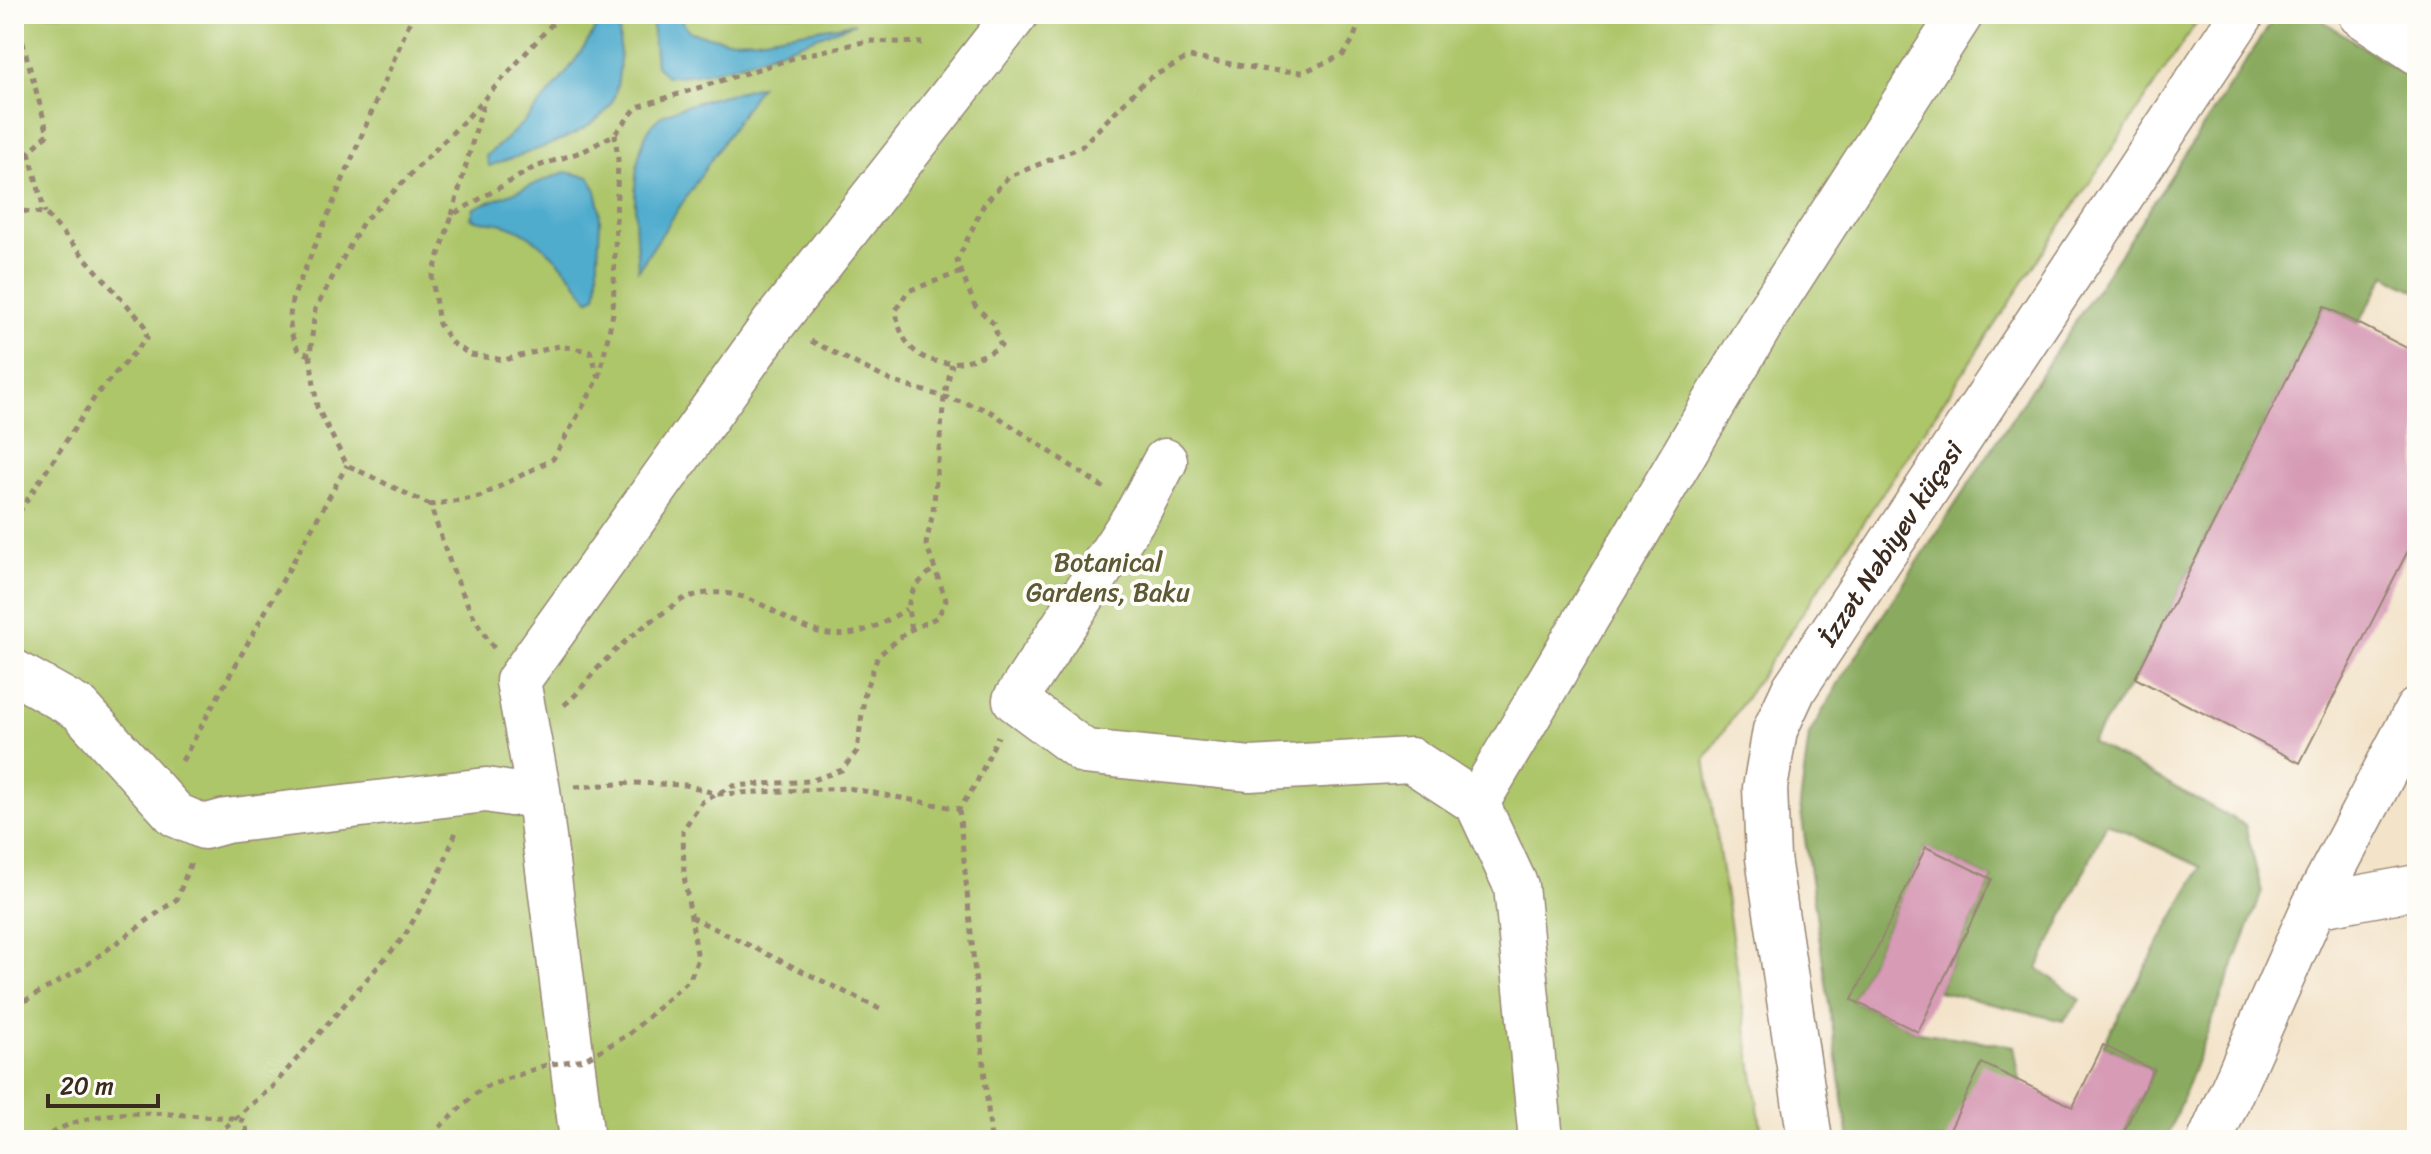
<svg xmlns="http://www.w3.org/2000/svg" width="2431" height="1154" font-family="Sriracha,sans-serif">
	<rect width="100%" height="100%" fill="#fdfcf7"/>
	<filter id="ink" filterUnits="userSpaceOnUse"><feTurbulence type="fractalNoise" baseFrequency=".0125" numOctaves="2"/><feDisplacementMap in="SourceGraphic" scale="16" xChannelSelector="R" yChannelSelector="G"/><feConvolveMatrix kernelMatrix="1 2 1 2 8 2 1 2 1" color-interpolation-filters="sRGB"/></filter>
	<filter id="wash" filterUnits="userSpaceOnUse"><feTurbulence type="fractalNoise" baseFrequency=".006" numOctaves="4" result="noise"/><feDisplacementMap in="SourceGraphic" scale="32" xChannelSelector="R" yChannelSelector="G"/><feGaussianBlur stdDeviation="1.8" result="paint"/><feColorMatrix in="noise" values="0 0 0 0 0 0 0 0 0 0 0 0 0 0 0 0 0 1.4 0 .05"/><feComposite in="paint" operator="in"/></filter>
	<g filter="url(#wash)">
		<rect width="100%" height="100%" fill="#f3e3c9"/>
		<!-- green -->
		<path fill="#aec66b" stroke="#747844" stroke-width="2" d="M14 14H2202L1705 759 1763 1140H14Z"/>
		<!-- forest -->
		<path fill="#8aab5f" stroke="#626a3e" stroke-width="2" d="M2277 14H2313L2417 83V292L2386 275 2359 323 2324 306 2135 678 2091 742 2245 825 2262 892 2166 1140H2120L2153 1070 2103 1045 2201 867 2107 823 2038 968 2081 1000 2063 1021 1938 991 1992 879 1926 847 1852 1000 1918 1032 2014 1046 2020 1081 1945 1140H1849L1800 805 1809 735 1841 679Z"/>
		<!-- water -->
		<path fill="#4faccd" stroke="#456b76" stroke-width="2" d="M604 14H619C619 42 623 73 613 100 599 134 522 154 489 166L486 156C535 116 574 69 604 14Z
			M651 14H676L690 32 726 40 757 39 855 23C802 41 721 78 666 76L656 65Z
			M760 86 638 270C636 230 625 143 660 117 678 104 736 93 760 86Z
			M565 172 590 177C605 205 599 227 598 258 598 271 599 283 596 296L588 300C572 272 536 232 503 224 492 221 482 223 471 218L474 208Z"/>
		<g id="blocks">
			<!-- building -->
			<path fill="#d79bb6" d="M2324 306 2417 353V533L2300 763 2135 678Z
				M1926 847 1992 879 1918 1032 1852 1000Z
				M2103 1045 2153 1070 2120 1140H1945L1982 1063 2073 1107Z"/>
		</g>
	</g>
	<g filter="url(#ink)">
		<use href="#blocks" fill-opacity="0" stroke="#978674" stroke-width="2"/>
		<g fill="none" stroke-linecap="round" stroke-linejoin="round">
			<!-- minor casing -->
			<g stroke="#978674" stroke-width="47">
				<path id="minor" d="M2360 14 2417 52
					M1165 461 1138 512 1015 700 1085 752 1250 769 1411 760 1477 803 1516 886 1541 1140
					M14 672 80 709 176 815 204 827 226 821 486 790 511 794 538 790
					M1477 803 1767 314 1961 14
					M2314 906 2417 887
					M582 1140 538 790 518 681 774 323 1016 14
					M2210 1140 2314 906 2417 710"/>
			</g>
			<!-- major casing -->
			<g stroke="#978674" stroke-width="47">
				<g id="major">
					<path id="s1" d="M1810 1140 1768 858 1765 788 1775 730 1794 689 2242 14"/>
				</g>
			</g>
			<!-- path -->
			<path stroke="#978674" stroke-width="5" stroke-dasharray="6 6" stroke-linecap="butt" d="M29 152 45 213
				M14 158 29 152 48 134 15 14
				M452 215 484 101
				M14 218 22 211 45 213 144 324 147 338 97 394 14 520
				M961 272 908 291 896 310C902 370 957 374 1001 346L993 323 975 306 957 261 984 204 1008 177 1081 147 1146 80 1189 57 1267 70 1303 72 1343 55 1353 40 1362 14
				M811 341 891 381 988 410 1107 490
				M310 355 299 351C288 332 289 321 292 300L413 14
				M599 378 590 351 559 346 504 360 471 355 452 343 439 324 432 277 452 215 535 167 584 151 615 134 637 107 800 56 868 41 922 43
				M430 505 347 465 317 407 310 355 315 309 363 222 467 118 561 14
				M912 629C904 599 910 590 932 570
				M494 648C463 608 447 553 430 505L479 497 553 459 599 378 613 313 618 160 615 134
				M564 705C578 695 585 682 597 669 617 647 638 630 663 613 671 608 679 600 688 597 780 570 798 683 906 609
				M182 761 347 465
				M575 787 633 783 686 785 717 794 848 788 959 809 975 786 998 736
				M959 809 991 1140
				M691 917 882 1010
				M14 1007 82 968 177 899 191 862
				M41 1140C95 1100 174 1116 236 1118L246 1122 247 1140
				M205 1140 217 1134 272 1087 404 937 439 875 456 832
				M427 1140 428 1138"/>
			<!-- minor -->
			<use href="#minor" stroke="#fff" stroke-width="44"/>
			<!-- major -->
			<use href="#major" stroke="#fff" stroke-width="44"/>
			<!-- path-bridge -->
			<path stroke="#978674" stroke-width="5" stroke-dasharray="6 6" stroke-linecap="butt" d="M420 1140 428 1138 482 1088 546 1065 585 1059 628 1035 690 979 698 959 684 876 683 830 702 802 732 786 810 781 842 770 857 751 865 691 878 656 908 631 938 617 946 600 926 544 933 512 944 398 952 364"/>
		</g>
	</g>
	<g text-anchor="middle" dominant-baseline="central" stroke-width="8" stroke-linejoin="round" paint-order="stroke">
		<!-- street labels -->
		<g font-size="26" fill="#3b2a1e" stroke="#fdfcf7">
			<text stroke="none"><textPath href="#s1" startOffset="634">İzzət Nəbiyev küçəsi</textPath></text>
		</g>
		<!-- park labels -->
		<g font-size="26" fill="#5e5935" stroke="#fdfcf7">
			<text x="1108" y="562">Botanical<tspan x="1108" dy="30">Gardens, Baku</tspan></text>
		</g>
	</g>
	<!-- margin -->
	<rect width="2431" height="1154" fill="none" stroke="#fdfcf7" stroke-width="48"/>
	<!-- scale -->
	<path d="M48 1094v12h110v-12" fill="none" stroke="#3b2a1e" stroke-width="4"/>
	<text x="60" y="1094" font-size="24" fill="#3b2a1e" stroke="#fdfcf7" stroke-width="6" paint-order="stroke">20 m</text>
</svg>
